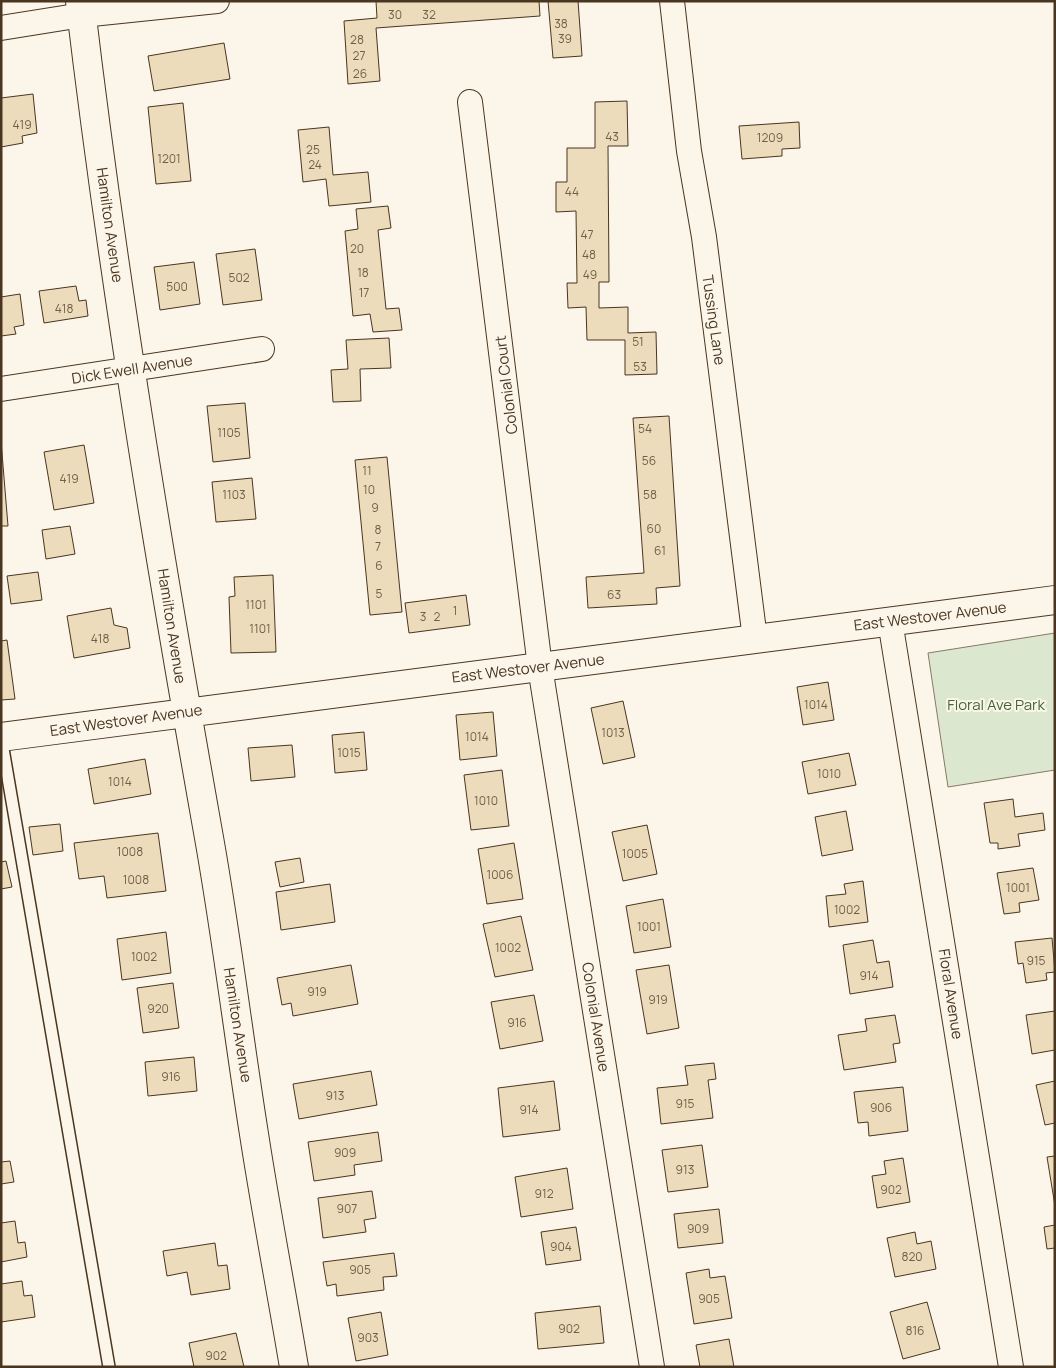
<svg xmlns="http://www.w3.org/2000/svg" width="1056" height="1368" font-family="Manrope,sans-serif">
	<rect width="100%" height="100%" fill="#fbf6e9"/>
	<!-- green -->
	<path fill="#dce7d0" stroke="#887966" d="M1055 633V770L948 787 928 653Z"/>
	<!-- building -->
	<path fill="#ecdcbc" stroke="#4a3520" d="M376 1H539L540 16 376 28 380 81 348 84 344 21 377 18Z
		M548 1H578L582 56 553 58Z
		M224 43 230 79 154 91 148 56Z
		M33 94 37 133 22 136 23 143 1 147V98Z
		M627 101 628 146H608L609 282H599V308L628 307V333L656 332 657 374 625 375V340H587L586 307 568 308 567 283H577L576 211 556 212V182H567V148H595V102Z
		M183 103 191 181 156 184 148 107Z
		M799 122 800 148 782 149V156L742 159 739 126Z
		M329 127 333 175 368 172 371 202 329 206 326 179 303 182 298 130Z
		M388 206 391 228 378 230 386 309 399 308 402 330 373 332 370 314 353 316 345 231 358 229 356 209Z
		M255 249 262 300 223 305 216 254Z
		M194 262 200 304 160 310 154 267Z
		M76 286 79 301 86 300 88 316 44 323 39 291Z
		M20 294 24 325 14 327 16 334 1 336V297Z
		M389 338 391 368 360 369 361 401 333 402 331 370 348 369 346 340Z
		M245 403 250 458 213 462 207 406Z
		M669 416 680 586 656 588 657 604 588 608 586 577 644 573 633 418Z
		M1 441 8 526H1Z
		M84 445 94 503 54 510 44 452Z
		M387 457 402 612 370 615 355 460Z
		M252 478 256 519 216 522 212 482Z
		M70 526 75 554 46 559 42 530Z
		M38 572 42 600 11 604 7 576Z
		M273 575 276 652 231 653 229 597 235 596 234 577Z
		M466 595 470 625 409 633 405 603Z
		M111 608 114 625 127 628 130 648 74 658 67 616Z
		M7 640 15 699 1 700V641Z
		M828 682 834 720 803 725 797 687Z
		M623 701 635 757 603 764 591 708Z
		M493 712 497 756 460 760 456 715Z
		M364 732 367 770 335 773 332 735Z
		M292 745 295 777 251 781 248 748Z
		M849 753 856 785 808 794 802 762Z
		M145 759 151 794 94 804 88 769Z
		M502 770 509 826 471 830 464 775Z
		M1013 799 1015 817 1043 813 1045 830 1018 834 1020 846 998 849V843H990L984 803Z
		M846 811 853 850 822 856 815 817Z
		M60 824 63 851 33 855 29 827Z
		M647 825 657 874 623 881 612 832Z
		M158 833 166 891 107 898 104 876 79 879 74 843Z
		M514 843 523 899 487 904 478 849Z
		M300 858 304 882 280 887 275 862Z
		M6 861 12 887 1 889V862Z
		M1033 868 1039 900 1019 903 1020 912 1004 914 997 873Z
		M863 881 868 922 829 927 826 896 846 894 844 884Z
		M330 884 335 922 281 930 276 892Z
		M663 899 671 947 634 953 626 906Z
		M521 916 533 970 495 977 483 924Z
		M166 932 171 973 122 980 117 939Z
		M1052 938 1055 972 1046 973 1047 980 1026 983 1023 963 1018 964 1015 942Z
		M873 940 877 963 889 961 893 987 850 994 843 945Z
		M351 965 358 1004 293 1016 291 1003 282 1005 277 978Z
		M669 965 679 1028 647 1034 636 970Z
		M173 983 179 1028 143 1033 137 988Z
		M534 995 543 1041 500 1049 491 1002Z
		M1055 1011V1050L1032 1054 1026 1015Z
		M895 1015 900 1043 893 1044 896 1062 844 1070 838 1035 867 1031 865 1019Z
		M194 1057 197 1091 148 1096 145 1062Z
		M714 1063 716 1079 708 1080 713 1118 661 1124 657 1088 688 1085 685 1066Z
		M371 1071 377 1105 299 1119 293 1084Z
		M554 1081 560 1130 503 1137 498 1088Z
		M1055 1081V1123L1045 1125 1036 1085Z
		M903 1087 908 1131 869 1136 868 1122 858 1123 854 1092Z
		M378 1132 382 1161 354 1165 355 1175 314 1181 308 1142Z
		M702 1145 708 1187 668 1192 662 1150Z
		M1055 1156V1206L1047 1157Z
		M903 1158 910 1202 877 1208 872 1176 886 1174 884 1161Z
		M10 1161 14 1182 1 1184V1162Z
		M567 1168 573 1209 521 1217 515 1177Z
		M372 1191 376 1218 364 1220 366 1232 323 1238 318 1198Z
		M719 1209 723 1243 678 1248 674 1214Z
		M15 1221 18 1243 25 1242 27 1257 1 1262V1223Z
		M1055 1225V1248L1047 1249 1044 1227Z
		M576 1227 581 1260 546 1265 541 1232Z
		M915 1232 917 1244 931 1241 936 1269 895 1277 887 1238Z
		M215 1243 218 1266 227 1265 230 1289 191 1295 187 1272 167 1276 163 1251Z
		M394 1253 397 1276 383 1277 384 1290 337 1296 336 1284 327 1286 323 1262Z
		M709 1269 710 1278 725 1276 732 1318 694 1324 686 1273Z
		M22 1281 24 1296 32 1295 35 1317 1 1322V1284Z
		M927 1302 940 1349 903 1359 890 1312Z
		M600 1306 604 1343 538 1349 535 1313Z
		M381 1312 388 1355 356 1361 348 1318Z
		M236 1333 244 1367H194L189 1343Z
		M729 1339 734 1367H700L696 1345Z"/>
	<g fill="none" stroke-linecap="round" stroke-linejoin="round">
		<!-- lane casing -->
		<g stroke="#4a3520" stroke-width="14">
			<path id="lane" d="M1 737 109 1367"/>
		</g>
		<!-- street casing -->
		<g stroke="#4a3520" stroke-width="26">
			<path id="street" d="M672 1 689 151 704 237 755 639
				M1 28 82 15 217 1
				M470 102 540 667 652 1367
				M1 389 262 349
				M890 621 1011 1367"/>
		</g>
		<!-- secondary casing -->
		<g stroke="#4a3520" stroke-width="30">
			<path id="secondary" d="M80 1C113 279 159 556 208 832 226 932 238 1033 254 1134 266 1212 281 1289 294 1367
				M1 737 1055 600"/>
		</g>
		<!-- lane -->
		<use href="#lane" stroke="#fbf6e9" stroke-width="11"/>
		<!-- street -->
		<use href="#street" stroke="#fbf6e9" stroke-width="24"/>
		<!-- secondary -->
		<use href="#secondary" stroke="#fbf6e9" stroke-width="28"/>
	</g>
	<g text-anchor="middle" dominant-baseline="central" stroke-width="4" stroke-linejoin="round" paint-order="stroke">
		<!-- number labels -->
		<g font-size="12" fill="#725f47">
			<text x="395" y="14">30</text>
			<text x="429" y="14">32</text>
			<text x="561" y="23">38</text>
			<text x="565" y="38">39</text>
			<text x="357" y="39">28</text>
			<text x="359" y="55">27</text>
			<text x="360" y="73">26</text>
			<text x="22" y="124">419</text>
			<text x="612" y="136">43</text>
			<text x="770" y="137">1209</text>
			<text x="313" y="149">25</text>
			<text x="169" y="158">1201</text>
			<text x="315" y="164">24</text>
			<text x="572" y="191">44</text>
			<text x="587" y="234">47</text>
			<text x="357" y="248">20</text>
			<text x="589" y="254">48</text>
			<text x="363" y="272">18</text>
			<text x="590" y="274">49</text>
			<text x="239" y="277">502</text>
			<text x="177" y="286">500</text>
			<text x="364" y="292">17</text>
			<text x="64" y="308">418</text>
			<text x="638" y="341">51</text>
			<text x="640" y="366">53</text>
			<text x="645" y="428">54</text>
			<text x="229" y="432">1105</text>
			<text x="649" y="460">56</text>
			<text x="367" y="470">11</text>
			<text x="69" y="478">419</text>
			<text x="369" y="489">10</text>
			<text x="234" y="494">1103</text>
			<text x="650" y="494">58</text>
			<text x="375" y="507">9</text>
			<text x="654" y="528">60</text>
			<text x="378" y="529">8</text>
			<text x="378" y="546">7</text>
			<text x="660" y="550">61</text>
			<text x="379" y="565">6</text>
			<text x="379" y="593">5</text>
			<text x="614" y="594">63</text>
			<text x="256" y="604">1101</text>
			<text x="455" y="610">1</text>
			<text x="423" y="616">3</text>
			<text x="437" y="616">2</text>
			<text x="260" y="628">1101</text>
			<text x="100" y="638">418</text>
			<text x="816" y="704">1014</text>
			<text x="613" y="732">1013</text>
			<text x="477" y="736">1014</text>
			<text x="349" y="752">1015</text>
			<text x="829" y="773">1010</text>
			<text x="120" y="781">1014</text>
			<text x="486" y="800">1010</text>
			<text x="130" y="851">1008</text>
			<text x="635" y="853">1005</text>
			<text x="500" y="874">1006</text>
			<text x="136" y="879">1008</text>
			<text x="1018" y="887">1001</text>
			<text x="847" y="909">1002</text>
			<text x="649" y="926">1001</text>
			<text x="508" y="947">1002</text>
			<text x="144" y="956">1002</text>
			<text x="1036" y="960">915</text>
			<text x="869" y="975">914</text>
			<text x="317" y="991">919</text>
			<text x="658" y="999">919</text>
			<text x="158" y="1008">920</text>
			<text x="517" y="1022">916</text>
			<text x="171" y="1076">916</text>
			<text x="335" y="1095">913</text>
			<text x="685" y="1103">915</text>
			<text x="881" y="1107">906</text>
			<text x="529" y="1109">914</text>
			<text x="345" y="1152">909</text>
			<text x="685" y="1169">913</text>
			<text x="891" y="1189">902</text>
			<text x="544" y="1193">912</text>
			<text x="347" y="1208">907</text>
			<text x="698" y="1228">909</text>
			<text x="561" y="1246">904</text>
			<text x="912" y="1256">820</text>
			<text x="360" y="1269">905</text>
			<text x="709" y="1298">905</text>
			<text x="569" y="1328">902</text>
			<text x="915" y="1330">816</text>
			<text x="368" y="1337">903</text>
			<text x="216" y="1355">902</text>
		</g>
		<!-- street labels -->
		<g font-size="15" fill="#4a3520" stroke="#fbf6e9">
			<text transform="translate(110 225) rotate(82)">Hamilton Avenue</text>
			<text transform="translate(714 320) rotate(82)">Tussing Lane</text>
			<text transform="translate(132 369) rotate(-9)">Dick Ewell Avenue</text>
			<text transform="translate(506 385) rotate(-97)">Colonial Court</text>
			<text transform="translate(930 616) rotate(-7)">East Westover Avenue</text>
			<text transform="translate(172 626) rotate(81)">Hamilton Avenue</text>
			<text transform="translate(528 668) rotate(-7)">East Westover Avenue</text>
			<text transform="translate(126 720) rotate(-8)">East Westover Avenue</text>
			<text transform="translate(951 994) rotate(81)">Floral Avenue</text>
			<text transform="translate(596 1017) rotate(81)">Colonial Avenue</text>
			<text transform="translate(238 1025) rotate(81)">Hamilton Avenue</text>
		</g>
		<!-- park labels -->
		<g font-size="15" fill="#436837" stroke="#fbf6e9">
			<text x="996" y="704">Floral Ave Park</text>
		</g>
	</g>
	<!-- border -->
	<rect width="1056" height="1368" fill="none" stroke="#4a3520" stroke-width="5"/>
</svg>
